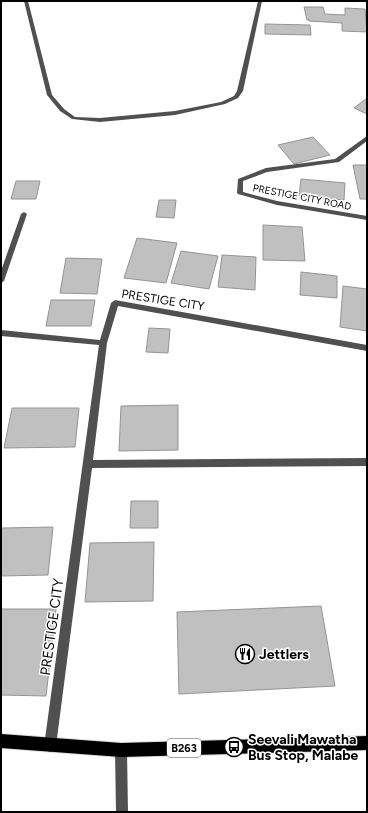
<svg xmlns="http://www.w3.org/2000/svg" width="368" height="813" font-family="Figtree,sans-serif">
	<rect width="100%" height="100%" fill="#fff"/>
	<!-- building -->
	<path fill="#c0c0c0" stroke="#949494" d="M304 7H323L325 14 345 15V8L365 9 367 32 342 31V23L309 21V20H307Z
		M265 24 310 25 311 35 265 34Z
		M367 98V114L354 108Z
		M313 137 330 155 294 164 278 145Z
		M353 165H367V199H360Z
		M301 179 345 183 344 200 299 196Z
		M16 181H40L36 199H11Z
		M159 200H176L174 218 156 217Z
		M263 225 302 227 305 261 263 260Z
		M137 238 177 243 166 283 124 278Z
		M181 251 218 256 209 289 171 283Z
		M222 255 256 257 255 290 218 287Z
		M66 258 102 259 97 294 60 293Z
		M301 272 337 276V298L300 295Z
		M343 286 367 289V331L340 327Z
		M51 300H95L91 326H46Z
		M149 328 170 329 168 353 146 352Z
		M178 405V450L119 451 121 406Z
		M12 408H79L75 447 4 448Z
		M131 501H158V528H130Z
		M53 527 48 575 1 576V528Z
		M154 542 153 601 85 602 90 543Z
		M321 606 335 686 179 694 177 612Z
		M1 609H56L46 696 1 695Z"/>
	<g fill="none" stroke-linecap="round" stroke-linejoin="round">
		<!-- primary casing -->
		<g stroke="#dbdbdb" stroke-width="2">
			<path id="primary" d="M1 734 121 743 367 736V750L121 757 1 748Z"/>
		</g>
		<!-- minor -->
		<path fill="#505050" fill-rule="evenodd" d="M24 1H28L52 95 64 109 75 117 100 118 175 111 221 102 234 96 237 91 258 1H262L243 91 238 98 225 104 175 115 100 122 72 119 60 111 47 95Z
			M367 136V141L339 162 267 172 243 181V192L277 201 367 216V220L277 205 238 194 237 193 238 179 266 168 335 159Z
			M24 212 27 214 4 281 1 283V271L21 214Z
			M115 300 367 345V351L118 306 107 343 93 460 367 458V466L92 468 56 746 54 750 50 752 46 750 44 746 99 345 1 336V330L100 340 111 303Z
			M121 744 125 746 127 750 128 812H116L115 750 117 746Z"/>
		<!-- primary -->
		<use href="#primary" fill="#000" fill-rule="evenodd"/>
	</g>
	<!-- icons -->
	<defs>
		<g id="restaurant-ring" transform="scale(1)"><circle r="9.5" fill="#fff" stroke="#000" stroke-width="1.5"/><path d="M-5-6h1v4h1v-4h1v4h1v-4h1v5L-1.5 .5V6h-2V.5L-5-1ZM5-6V6H3V1.5H1.5Q1.5-4 5-6Z" fill="#000"/></g>
		<g id="bus-ring" transform="scale(1)"><circle r="9.5" fill="#fff" stroke="#000" stroke-width="1.5"/><path d="M-5-6H5V4H4V6H2V4H-2V6H-4V4H-5ZM-3.5-4V0h7V-4ZM-3.5 1.2v1.5H-2V1.2ZM2 1.2v1.5H3.5V1.2Z" fill="#000"/></g>
	</defs>
	<g fill-rule="evenodd">
		<use href="#restaurant-ring" x="245" y="654"/>
		<use href="#bus-ring" x="234" y="747"/>
	</g>
	<g text-anchor="middle" dominant-baseline="central" stroke-width="3" stroke-linejoin="round" paint-order="stroke">
		<!-- far-street labels -->
		<g font-size="10" fill="#000" stroke="#fff">
			<text transform="translate(302 197) rotate(11)">PRESTIGE CITY ROAD</text>
		</g>
		<!-- shield labels -->
		<rect fill="#fff" stroke="#4c4c4c" stroke-width="1" x="167" y="739" width="34" height="18" rx="3"/>
		<g font-size="11" font-weight="bold" fill="#000">
			<text x="184" y="748">B263</text>
		</g>
		<!-- street labels -->
		<g font-size="12" fill="#000" stroke="#fff">
			<text transform="translate(163 300) rotate(9)">PRESTIGE CITY</text>
		</g>
		<!-- near-street labels -->
		<g font-size="14" fill="#000" stroke="#fff">
			<text transform="translate(52 627) rotate(-82)">PRESTIGE CITY</text>
		</g>
		<!-- near-poi labels -->
		<g font-size="14" font-weight="bold" fill="#000" stroke="#fff" text-anchor="start">
			<text x="259" y="654">Jettlers</text>
			<text x="248" y="739">Seevali Mawatha<tspan x="248" dy="16">Bus Stop, Malabe</tspan></text>
		</g>
	</g>
	<!-- border -->
	<rect width="368" height="813" fill="none" stroke="#000000" stroke-width="4"/>
</svg>
